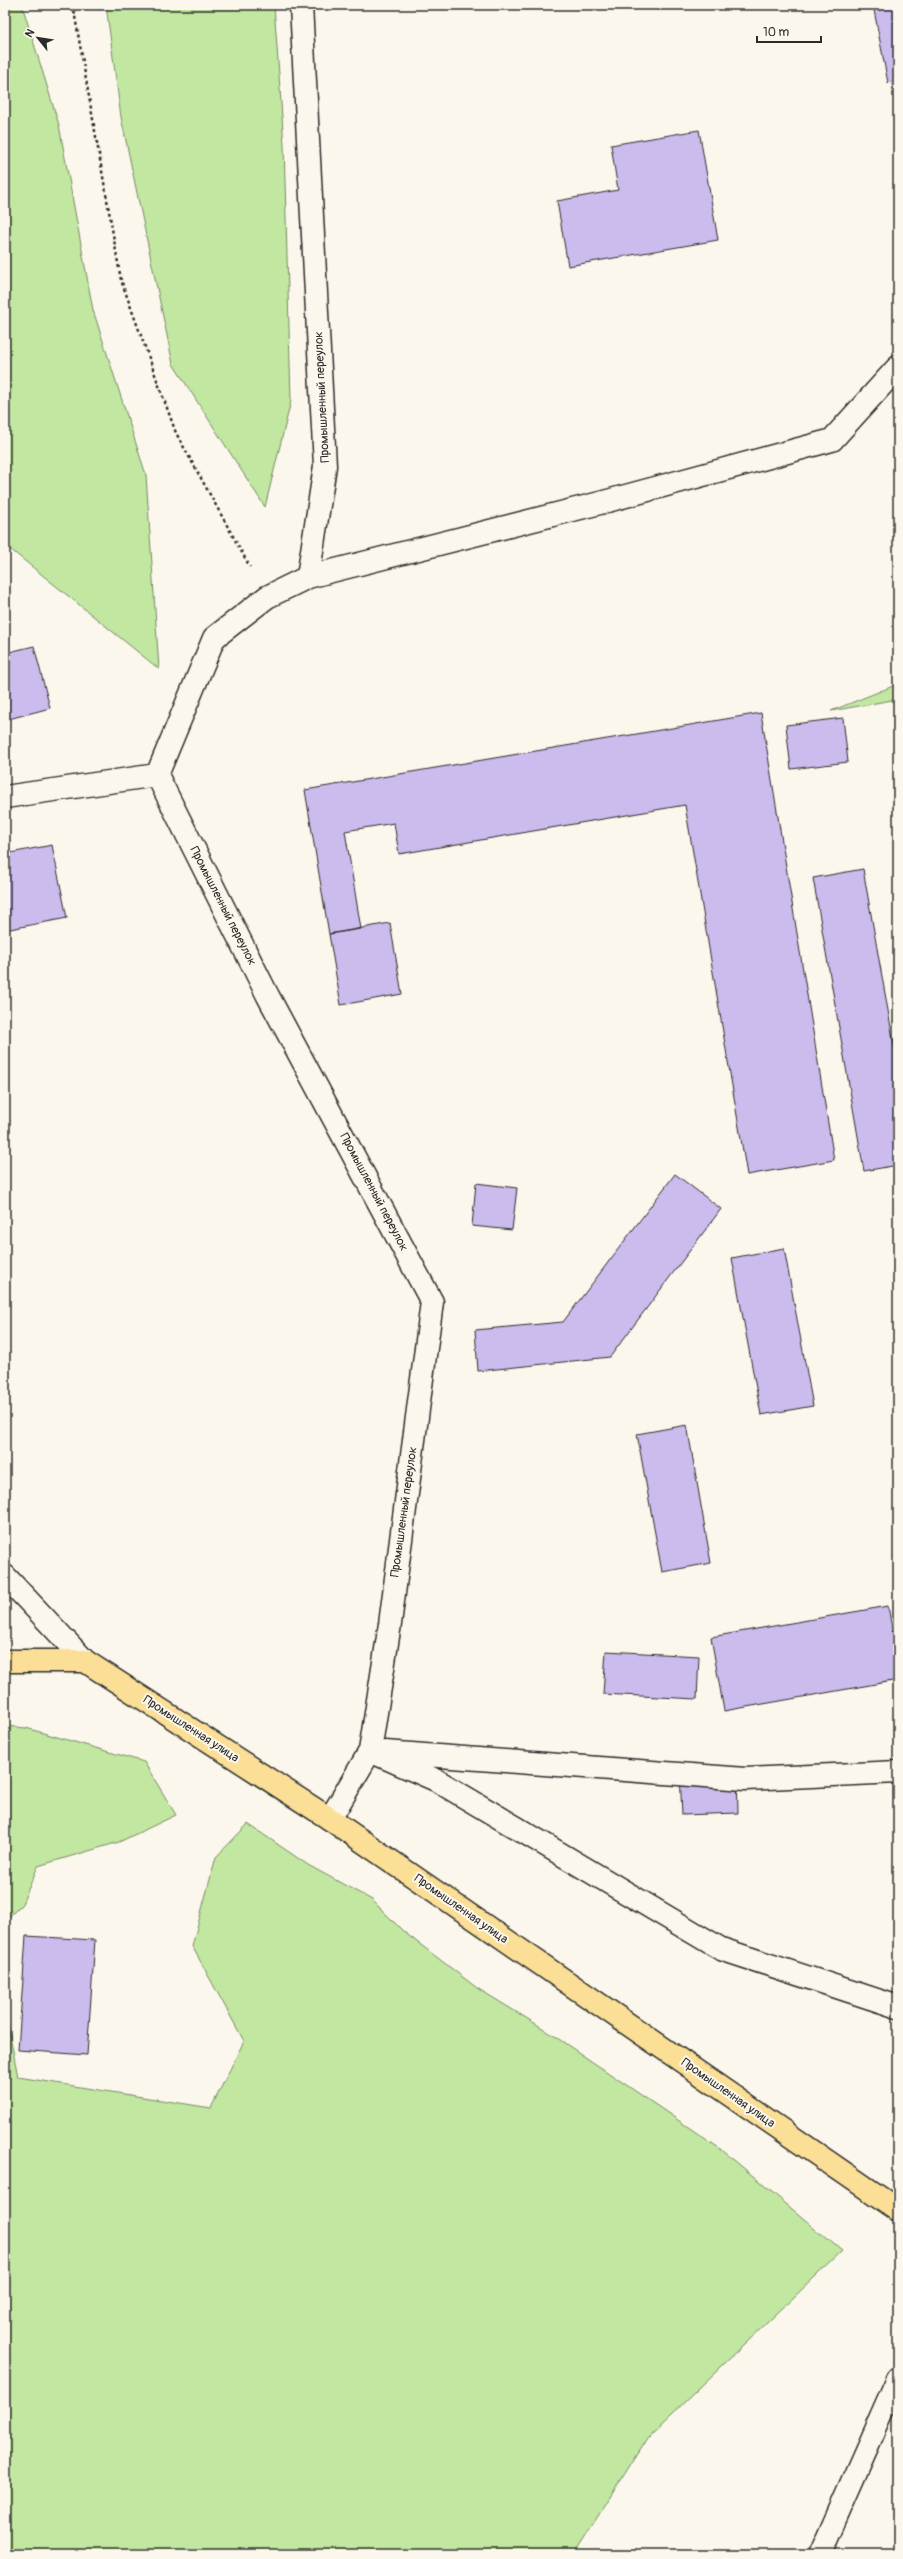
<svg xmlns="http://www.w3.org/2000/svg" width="903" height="2559" font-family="Pangolin,sans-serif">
	<rect width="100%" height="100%" fill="#fbf7ec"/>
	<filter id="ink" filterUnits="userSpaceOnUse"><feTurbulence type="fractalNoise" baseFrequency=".025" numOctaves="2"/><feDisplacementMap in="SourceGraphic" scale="8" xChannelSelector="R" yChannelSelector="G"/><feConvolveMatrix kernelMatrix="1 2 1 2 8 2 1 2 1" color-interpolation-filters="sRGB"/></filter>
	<g filter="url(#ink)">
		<!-- green -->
		<path fill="#c2e7a1" stroke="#768966" d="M5 5H22L59 125 93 310 146 475 159 669 5 545Z
			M106 5H274L284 145 291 401 265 507 173 364 121 117Z
			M898 684V699L831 711Z
			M5 1726 26 1728 144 1762 176 1815 119 1842 38 1866 22 1904 5 1921Z
			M248 1824 308 1865 372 1900 404 1932 477 1988 541 2027 722 2150 842 2251 648 2437 574 2554H5V2009L18 2077 211 2108 244 2041 192 1946 216 1857Z"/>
		<!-- building -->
		<path fill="#cbbced" stroke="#2b2b2b" d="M873 5H898V80L888 83Z
			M699 130 718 240 568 266 557 201 618 190 611 145Z
			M34 646 50 708 5 720V653Z
			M761 713 834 1160 747 1175 685 805 399 854 394 823 345 831 361 929 329 934 305 790Z
			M843 718 848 762 791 769 786 725Z
			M52 845 67 918 5 930V854Z
			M863 869 898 1067V1165L864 1171 813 878Z
			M390 923 402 994 341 1005 329 934Z
			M675 1174 721 1209 610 1357 478 1371 475 1330 563 1322Z
			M476 1183 517 1188 512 1230 472 1226Z
			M784 1248 813 1406 761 1415 732 1258Z
			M687 1425 711 1563 662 1572 637 1434Z
			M888 1606 898 1662V1680L724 1711 711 1637Z
			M606 1651 699 1656 697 1699 603 1694Z
			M737 1772 738 1813 682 1815 680 1774Z
			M26 1936 95 1940 87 2055 18 2050Z"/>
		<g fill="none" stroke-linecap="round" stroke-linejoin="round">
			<!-- minor casing -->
			<g stroke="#2b2b2b" stroke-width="25">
				<path id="minor" d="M301 5 325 466 308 577
					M5 797 157 775
					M5 1576 85 1661
					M370 1751 436 1780 721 1949 898 2007
					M385 1752 745 1779 898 1772
					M330 1819 370 1751 390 1624 432 1302 268 996 157 775 214 638 267 597 308 577 600 503 832 440 898 367
					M820 2554 898 2378"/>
			</g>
			<!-- major casing -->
			<g stroke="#2b2b2b" stroke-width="25">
				<path id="major" d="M5 1661H85L330 1819 898 2210"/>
			</g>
			<!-- path -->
			<path stroke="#2b2b2b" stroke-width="2.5" stroke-dasharray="3 3" stroke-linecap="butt" d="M73 5 121 280 176 433 250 567"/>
			<!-- minor -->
			<use href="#minor" stroke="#fbf7ec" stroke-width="22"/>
			<!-- major -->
			<use href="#major" stroke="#fbdf96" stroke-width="22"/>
		</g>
	</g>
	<g text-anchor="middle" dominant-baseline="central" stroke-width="4" stroke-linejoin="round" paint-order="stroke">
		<!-- street labels -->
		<g font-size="12" fill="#2b2b2b" stroke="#fbf7ec">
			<text transform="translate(322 397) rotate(-93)">Промышленный переулок</text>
			<text transform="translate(223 906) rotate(63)">Промышленный переулок</text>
			<text transform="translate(374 1192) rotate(62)">Промышленный переулок</text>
			<text transform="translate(404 1512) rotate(-82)">Промышленный переулок</text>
			<text transform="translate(191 1729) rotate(33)">Промышленная улица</text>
			<text transform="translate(461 1909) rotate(35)">Промышленная улица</text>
			<text transform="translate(728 2093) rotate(35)">Промышленная улица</text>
		</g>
	</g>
	<!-- margin -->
	<rect width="903" height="2559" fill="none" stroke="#fbf7ec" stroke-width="20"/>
	<rect x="10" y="10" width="883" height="2539" fill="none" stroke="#2b2b2b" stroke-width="1.5" filter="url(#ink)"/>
	<!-- north arrow -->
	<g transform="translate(38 38) rotate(300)" stroke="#fbf7ec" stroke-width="3" paint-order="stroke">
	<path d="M0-3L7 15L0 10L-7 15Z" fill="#2b2b2b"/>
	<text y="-6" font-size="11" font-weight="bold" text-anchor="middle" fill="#2b2b2b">N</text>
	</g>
	<!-- scale -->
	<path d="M757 36v6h64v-6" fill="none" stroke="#2b2b2b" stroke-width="2"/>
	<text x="763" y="36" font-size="12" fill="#2b2b2b" stroke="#fbf7ec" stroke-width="3" paint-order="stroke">10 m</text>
</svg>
